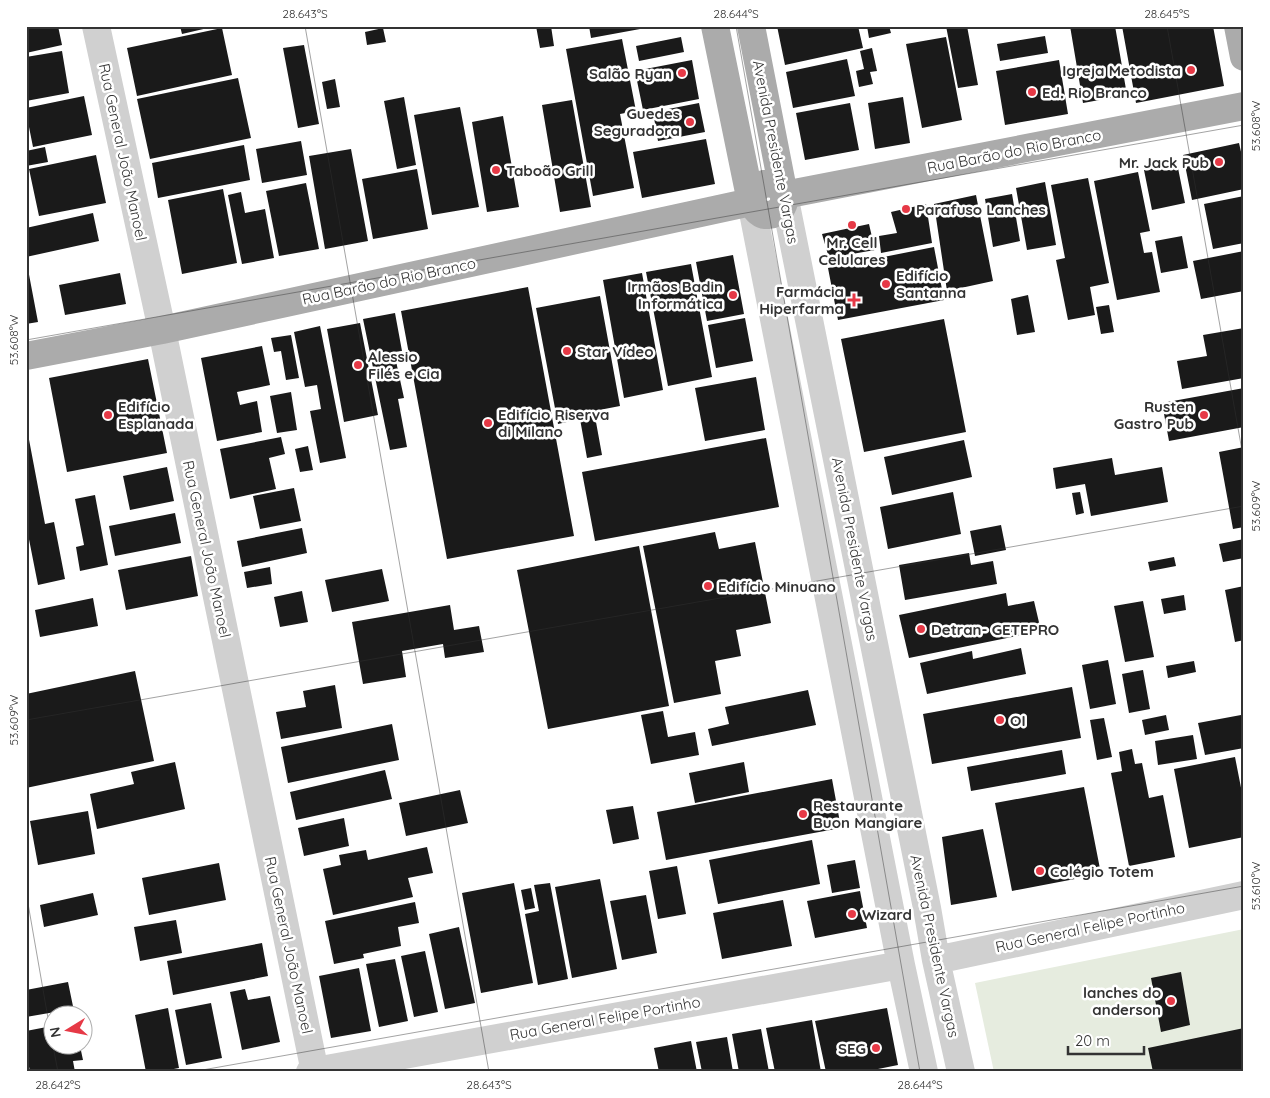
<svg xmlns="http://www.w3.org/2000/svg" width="1270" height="1098" font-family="Quicksand,sans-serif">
	<rect width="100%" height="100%" fill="#fff"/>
	<!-- green -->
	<path fill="#e6ecdf" d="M1244 929V1072H994L975 983Z"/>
	<!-- building -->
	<path fill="#1a1a1a" d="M26 26H58L62 45 26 53Z
		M180 26H212V27L182 34Z
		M536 26H551L554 46 540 48Z
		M589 26H651V27L591 38Z
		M777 26H858L863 48 785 65Z
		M867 26H889L891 33 869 38Z
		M946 26H967L978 85 958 88Z
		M1070 26H1115L1127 95 1083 103Z
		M1122 26H1213L1224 86 1136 103Z
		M222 28 232 75 137 96 127 48Z
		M383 28 386 42 367 45 365 32Z
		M1045 36 1048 53 1000 61 997 44Z
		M681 37 684 52 639 61 636 46Z
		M946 37 962 120 922 128 906 44Z
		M622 39 636 111 620 114 634 188 593 196 566 49Z
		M304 45 319 124 298 128 283 48Z
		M872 48 877 71 870 72 873 84 859 87 856 71 864 69 860 51Z
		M62 51 69 93 26 101V57Z
		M847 59 855 96 793 108 786 72Z
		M692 60 699 99 643 110 635 71Z
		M1059 60 1068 114 1005 125 996 71Z
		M238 78 251 138 150 159 137 99Z
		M335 79 340 107 327 109 322 82Z
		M84 96 92 135 33 147 29 127H26V108Z
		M404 97 416 165 397 169 384 101Z
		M903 97 910 143 875 149 868 103Z
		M572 100 591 207 560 212 542 105Z
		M699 103 705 132 658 141 653 112Z
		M850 103 859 150 805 160 796 113Z
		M460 107 479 207 432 215 414 115Z
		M503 116 519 207 487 212 472 122Z
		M706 139 715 184 642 198 633 152Z
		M301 141 307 175 262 183 256 149Z
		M1239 143 1244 165V189L1192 200 1183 155Z
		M244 145 250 180 158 198 152 163Z
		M45 147 48 162 26 166V151Z
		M351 149 368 241 325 249 309 156Z
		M96 155 106 203 39 216 29 169Z
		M1177 163 1185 203 1152 210 1144 170Z
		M417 169 428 229 373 239 362 179Z
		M1138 172 1150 231 1140 233 1144 253 1152 252 1160 292 1117 300 1094 181Z
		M1088 178 1109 283 1090 287 1095 315 1068 320 1056 260 1065 258 1051 185Z
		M1045 182 1056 245 1027 250 1016 188Z
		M306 183 319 249 279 256 266 191Z
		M223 189 237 263 182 274 168 200Z
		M241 192 245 213 265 209 274 258 242 264 228 195Z
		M1012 194 1020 241 993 247 985 199Z
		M976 195 993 281 947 291 934 204Z
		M1244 196V243L1213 249 1204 204Z
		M926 204 932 243 881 253 879 236 897 233 891 212Z
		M93 213 99 241 26 257V228Z
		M869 224 875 250 829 258 822 234Z
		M1182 236 1188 268 1161 273 1155 241Z
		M934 247 944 300 838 320 828 268Z
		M1244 251V291L1201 299 1193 261Z
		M733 255 744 314 707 321 696 262Z
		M26 264H27L38 322 26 324Z
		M691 264 712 377 668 386 646 272Z
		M120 273 126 304 65 315 59 285Z
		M642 273 663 390 624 398 603 280Z
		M528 287 574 536 447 559 401 311Z
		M1028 295 1035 332 1017 335 1011 299Z
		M600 296 620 406 594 411 602 455 587 458 580 419 558 424 536 308Z
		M1109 305 1114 332 1101 334 1096 307Z
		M395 313 402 351 394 352 404 398 398 399 407 447 390 450 363 319Z
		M745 318 753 361 716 368 708 325Z
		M944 319 966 432 864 452 841 339Z
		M360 323 378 415 344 422 327 329Z
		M320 326 346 458 320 463 310 411 321 409 317 385 305 387 294 332Z
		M1244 328V378L1182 389 1177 361 1207 356 1203 335Z
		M291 335 299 378 286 380 281 351 274 352 271 338Z
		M262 346 270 385 237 392 240 405 257 401 262 432 217 441 201 358Z
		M148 359 167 453 67 472 49 378Z
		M756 377 765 430 705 441 695 388Z
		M1244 388V427L1169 441 1162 403Z
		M291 392 297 430 277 433 270 396Z
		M26 429H27L45 524 54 522 65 579 38 585 26 524Z
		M281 437 285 454 269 458 276 489 230 499 220 449Z
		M766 438 779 507 595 541 582 472Z
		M964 440 972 477 892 495 884 457Z
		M308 446 313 470 300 472 295 449Z
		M1244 447V527L1233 529 1219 452Z
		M1112 458 1115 475 1162 467 1168 502 1091 516 1085 484 1056 489 1053 468Z
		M167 467 174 501 130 510 123 476Z
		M294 488 301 521 260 529 253 496Z
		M953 492 961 534 888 549 880 507Z
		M1080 492 1084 513 1076 515 1072 493Z
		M95 495 108 565 80 571 76 547 84 545 75 499Z
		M175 513 181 543 115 556 109 526Z
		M1001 525 1006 550 975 556 970 531Z
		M302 528 307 553 242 567 237 541Z
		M715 532 719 549 755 542 771 623 736 630 741 656 715 661 721 694 674 703 643 546Z
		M1244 539V558L1223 562 1219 544Z
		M639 546 669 706 548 729 517 570Z
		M969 553 971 565 993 561 997 584 905 600 899 565Z
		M191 556 198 596 126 610 118 570Z
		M1174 557 1176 566 1150 571 1148 562Z
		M270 567 272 584 247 588 244 572Z
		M382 569 389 601 332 612 325 580Z
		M1244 586V640L1235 642 1225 590Z
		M302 591 308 622 280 627 274 597Z
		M1006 593 1008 606 1034 601 1041 631 909 658 899 615Z
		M1184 595 1186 610 1164 614 1161 599Z
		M93 598 98 626 40 637 35 610Z
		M1143 601 1154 657 1125 662 1114 606Z
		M450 605 454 630 479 626 484 652 445 658 443 644 402 651 406 677 363 684 352 622Z
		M1021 648 1026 674 927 694 920 663 972 651 973 659Z
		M1108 660 1116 704 1090 709 1082 665Z
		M1194 661 1196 672 1168 678 1166 666Z
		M1143 670 1150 709 1129 713 1122 674Z
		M135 671 154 761 26 788V694Z
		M335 685 342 728 281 739 276 712 306 707 303 691Z
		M1072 687 1081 738 932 764 923 714Z
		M808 690 816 725 712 746 708 729 729 724 725 707Z
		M663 711 668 737 695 732 699 755 651 764 641 715Z
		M1166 715 1169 730 1145 735 1142 720Z
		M1241 715 1244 732V748L1205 755 1198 723Z
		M1104 718 1112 757 1097 760 1090 720Z
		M392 724 399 760 288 783 281 747Z
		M1193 735 1197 759 1158 765 1155 741Z
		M1132 749 1135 764 1142 763 1149 798 1163 795 1175 857 1129 866 1111 773 1122 771 1119 752Z
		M1062 750 1066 774 971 791 967 767Z
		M1235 757 1244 803V837L1189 848 1174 769Z
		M175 762 185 809 97 829 90 794 134 784 131 772Z
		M744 762 749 792 695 803 689 773Z
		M385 770 392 799 296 820 290 792Z
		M832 779 841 828 666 860 657 812Z
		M1084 787 1101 874 1012 891 995 803Z
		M460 790 468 823 406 836 399 803Z
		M633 806 639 839 613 844 606 810Z
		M88 811 95 854 38 865 30 821Z
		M344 818 349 846 304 856 298 828Z
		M983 829 997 897 951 905 942 837Z
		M812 840 820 884 718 904 709 860Z
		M427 847 433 873 408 878 413 897 333 915 323 869 341 865 339 855 366 850 368 860Z
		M855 860 860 888 832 893 827 865Z
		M219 863 226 900 149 915 142 878Z
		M677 866 686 914 658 919 649 871Z
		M600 879 617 969 572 978 555 887Z
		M514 883 533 983 481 993 462 893Z
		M550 883 568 979 538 985 525 914 539 911 534 885Z
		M531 888 535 908 525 910 521 890Z
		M860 891 867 928 815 938 807 901Z
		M93 893 98 915 44 927 40 905Z
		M646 895 657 953 622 960 610 901Z
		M783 900 792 946 722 959 713 913Z
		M415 902 419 923 398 927 401 946 363 954 364 958 334 964 325 921Z
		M176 920 182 953 140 961 134 927Z
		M459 927 475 1003 445 1009 429 934Z
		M262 943 268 976 173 995 167 961Z
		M425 951 438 1012 414 1017 401 956Z
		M395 959 408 1021 379 1027 366 964Z
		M359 968 371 1031 331 1038 319 976Z
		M1181 972 1190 1025 1161 1032 1151 978Z
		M68 982 75 1016H56L55 1012 26 1017V990Z
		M245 989 248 1000 270 996 280 1042 242 1050 230 992Z
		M211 1003 222 1058 186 1065 175 1010Z
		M168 1008 179 1068 158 1072H146L135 1015Z
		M887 1008 898 1065 863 1072H826L815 1021Z
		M812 1020 821 1072H775L766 1028Z
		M52 1026V1046H80L83 1060 73 1061 75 1072H30L26 1051V1031Z
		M1244 1028V1072H1153L1148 1048Z
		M761 1029 769 1072H739L732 1034Z
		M727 1037 733 1072H702L696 1042Z
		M691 1041 697 1072H659L654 1048Z"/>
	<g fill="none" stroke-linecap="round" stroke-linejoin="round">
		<!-- minor -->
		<path stroke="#d0d0d0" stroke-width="28" d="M96 26 162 330 315 1072
			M784 195 927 908 936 960 961 1072
			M751 202 901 965 924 1072
			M936 960 1244 895
			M310 1072 901 965"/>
		<!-- major -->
		<path stroke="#ababab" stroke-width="28" d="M715 26 751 202C755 209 760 216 768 215 792 213 788 179 764 184 755 186 753 194 751 202
			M751 26 784 195
			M1238 26 1244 57
			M784 195 1244 106
			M26 356 162 330 751 202"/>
	</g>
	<!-- ticks -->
	<path fill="none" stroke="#333" stroke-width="1" stroke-opacity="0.45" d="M305 26 489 1072M736 26 920 1072M1167 26 1244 462M26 340 1244 125M26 720 1244 506M26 892 52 1041M53 1046 58 1072M191 1072 1244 886"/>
	<!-- markers -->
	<g fill="#e63946" stroke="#fff" stroke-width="2">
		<circle cx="1191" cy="70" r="5"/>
		<circle cx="682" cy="73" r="5"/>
		<circle cx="1032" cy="92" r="5"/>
		<circle cx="690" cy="122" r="5"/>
		<circle cx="1219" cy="162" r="5"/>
		<circle cx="496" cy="170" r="5"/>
		<circle cx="906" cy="209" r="5"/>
		<circle cx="852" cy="225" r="5"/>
		<circle cx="886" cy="284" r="5"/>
		<circle cx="733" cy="295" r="5"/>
		<path d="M851.5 292.5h5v5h5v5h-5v5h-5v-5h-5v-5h5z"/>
		<circle cx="567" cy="351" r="5"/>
		<circle cx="358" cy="365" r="5"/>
		<circle cx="108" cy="415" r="5"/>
		<circle cx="1204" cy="415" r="5"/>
		<circle cx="488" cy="423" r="5"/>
		<circle cx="708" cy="586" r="5"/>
		<circle cx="921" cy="629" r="5"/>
		<circle cx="1000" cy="720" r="5"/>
		<circle cx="803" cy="814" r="5"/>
		<circle cx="1040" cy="871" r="5"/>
		<circle cx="852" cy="914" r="5"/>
		<circle cx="1171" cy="1001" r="5"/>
		<circle cx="876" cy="1048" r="5"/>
	</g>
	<g text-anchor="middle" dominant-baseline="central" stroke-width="5" stroke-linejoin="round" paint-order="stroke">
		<!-- poi labels -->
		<g font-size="15" font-weight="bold" fill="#333" stroke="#fff" text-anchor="start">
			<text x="1181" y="70" text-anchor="end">Igreja Metodista</text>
			<text x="672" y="73" text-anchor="end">Salão Ryan</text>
			<text x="1042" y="92">Ed. Rio Branco</text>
			<text x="680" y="113" text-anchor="end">Guedes<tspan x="680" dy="17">Seguradora</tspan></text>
			<text x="1209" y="162" text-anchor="end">Mr. Jack Pub</text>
			<text x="506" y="170">Taboão Grill</text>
			<text x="916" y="209">Parafuso Lanches</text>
			<text x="852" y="242" text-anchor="middle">Mr. Cell<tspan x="852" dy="17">Celulares</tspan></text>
			<text x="896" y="275">Edifício<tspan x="896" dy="17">Santanna</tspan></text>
			<text x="723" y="286" text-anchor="end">Irmãos Badin<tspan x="723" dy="17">Informática</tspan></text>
			<text x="844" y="291" text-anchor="end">Farmácia<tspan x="844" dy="17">Hiperfarma</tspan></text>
			<text x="577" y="351">Star Vídeo</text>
			<text x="368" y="356">Alessio<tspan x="368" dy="17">Filés e Cia</tspan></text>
			<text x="118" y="406">Edifício<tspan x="118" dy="17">Esplanada</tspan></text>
			<text x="1194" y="406" text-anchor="end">Rusten<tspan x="1194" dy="17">Gastro Pub</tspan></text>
			<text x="498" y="414">Edifício Riserva<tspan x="498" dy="17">di Milano</tspan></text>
			<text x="718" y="586">Edifício Minuano</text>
			<text x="931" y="629">Detran- GETEPRO</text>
			<text x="1010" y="720">OI</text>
			<text x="813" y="805">Restaurante<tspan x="813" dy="17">Buon Mangiare</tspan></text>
			<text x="1050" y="871">Colégio Totem</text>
			<text x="862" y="914">Wizard</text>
			<text x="1161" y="992" text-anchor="end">lanches do<tspan x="1161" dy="17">anderson</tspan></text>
			<text x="866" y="1048" text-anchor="end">SEG</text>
		</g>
		<!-- street labels -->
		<g font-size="15" fill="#333" stroke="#fff">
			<text transform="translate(1014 151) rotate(-11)">Rua Barão do Rio Branco</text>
			<text transform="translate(123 152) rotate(78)">Rua General João Manoel</text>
			<text transform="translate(776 152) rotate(79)">Avenida Presidente Vargas</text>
			<text transform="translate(389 281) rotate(-12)">Rua Barão do Rio Branco</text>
			<text transform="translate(207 549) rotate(78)">Rua General João Manoel</text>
			<text transform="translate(855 549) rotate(79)">Avenida Presidente Vargas</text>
			<text transform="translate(1090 927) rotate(-12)">Rua General Felipe Portinho</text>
			<text transform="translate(289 945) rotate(78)">Rua General João Manoel</text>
			<text transform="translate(935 946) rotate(78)">Avenida Presidente Vargas</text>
			<text transform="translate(605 1018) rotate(-10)">Rua General Felipe Portinho</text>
		</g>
	</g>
	<!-- border -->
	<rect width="1270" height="1098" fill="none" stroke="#ffffff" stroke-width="55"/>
	<!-- north arrow -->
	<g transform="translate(68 1030) rotate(260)"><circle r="24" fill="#ffffff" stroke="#adadad"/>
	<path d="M0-4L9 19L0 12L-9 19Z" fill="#e63946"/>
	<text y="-8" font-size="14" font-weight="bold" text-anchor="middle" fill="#333333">N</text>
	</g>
	<!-- scale -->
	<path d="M1068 1046v8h76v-8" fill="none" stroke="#333333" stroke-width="2.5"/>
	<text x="1075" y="1046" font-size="15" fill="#333333" stroke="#ffffff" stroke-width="4" paint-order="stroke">20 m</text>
	<rect x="28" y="28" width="1214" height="1042" fill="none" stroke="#333" stroke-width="2"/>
	<g font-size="12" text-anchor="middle" fill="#333">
		<text x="305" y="18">28.643°S</text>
		<text x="736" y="18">28.644°S</text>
		<text x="1167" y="18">28.645°S</text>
		<text transform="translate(1256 126) rotate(-90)" y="4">53.608°W</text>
		<text transform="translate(14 340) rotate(-90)" y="4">53.608°W</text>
		<text transform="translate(1256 506) rotate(-90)" y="4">53.609°W</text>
		<text transform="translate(14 720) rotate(-90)" y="4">53.609°W</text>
		<text transform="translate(1256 886) rotate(-90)" y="4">53.610°W</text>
		<text x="58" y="1089">28.642°S</text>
		<text x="489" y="1089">28.643°S</text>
		<text x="920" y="1089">28.644°S</text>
	</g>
</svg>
